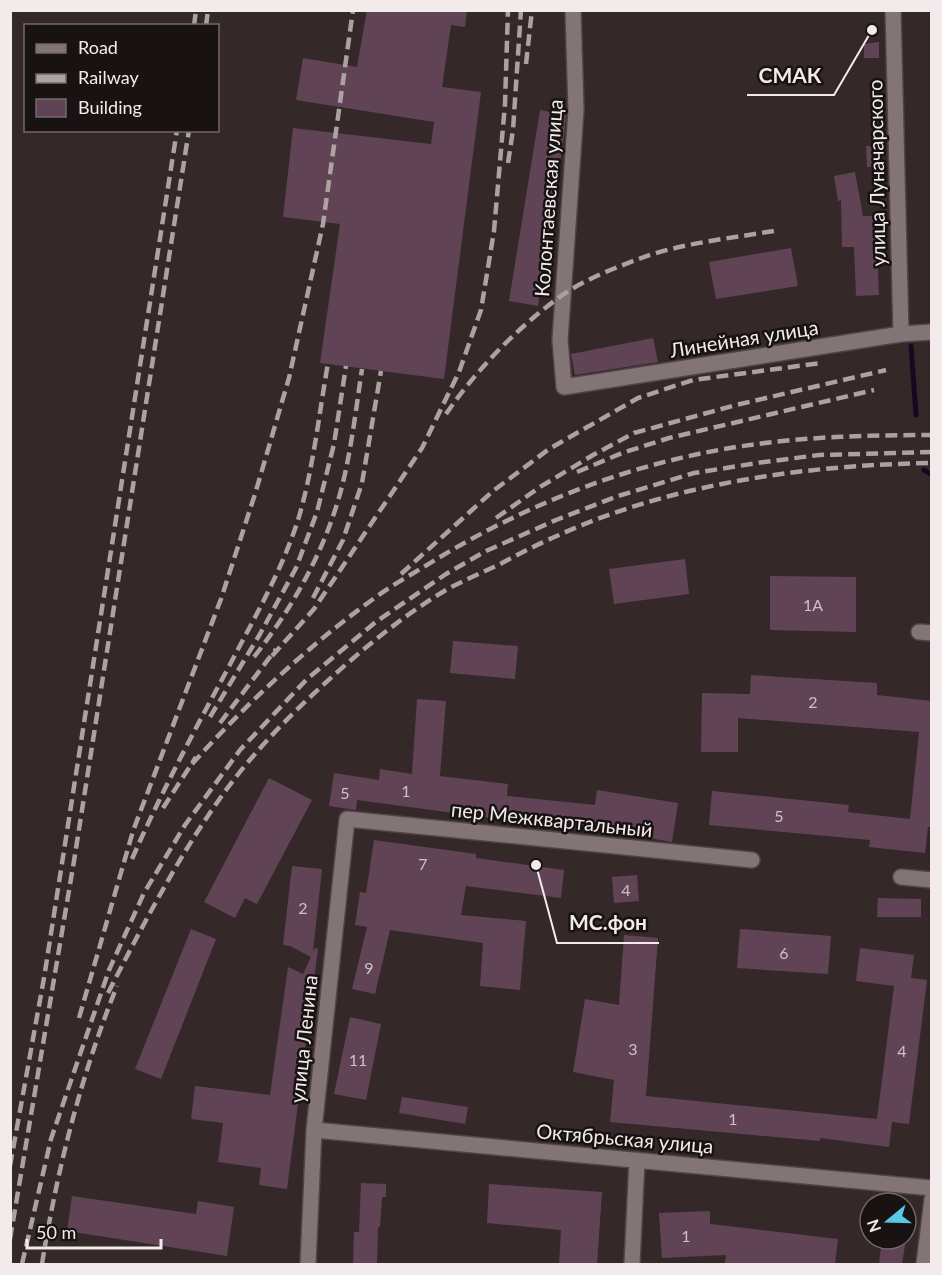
<svg xmlns="http://www.w3.org/2000/svg" width="942" height="1275" font-family="Lato,sans-serif">
	<rect width="100%" height="100%" fill="#342829"/>
	<g fill="none" stroke-linecap="round" stroke-linejoin="round">
		<!-- stream -->
		<path stroke="#16091f" stroke-width="5" d="M911 346 916 415
			M924 470 932 475"/>
	</g>
	<!-- building -->
	<path fill="#604456" d="M367 10H467L465 27 451 25 442 87 481 92 444 379 320 363 340 224 283 217 293 128 431 144 434 122 296 100 303 58 357 67Z
		M879 42V58H864V44Z
		M540 110 566 115 564 136 538 306 509 301Z
		M866 146H880V167H867Z
		M855 172 863 216H880L881 247H877L879 295 856 296 854 247H842L841 200 838 201 834 176Z
		M791 248 798 286 716 299 709 262Z
		M653 338 658 362 575 375 571 354Z
		M685 559 689 594 614 604 609 569Z
		M770 576 856 577V632L770 630Z
		M453 641 518 646 515 679 450 673Z
		M751 675 877 683V695L932 701V827H928L925 853 869 847 870 840 709 825 712 791 849 805 848 812 910 819 919 732 738 718V752H701L702 693 750 694Z
		M417 699 446 701 440 776 508 784 507 796 595 805 597 790 678 803 672 842 581 826V830L527 825 528 823 357 800 356 810 329 806 334 773 379 780 380 769 412 774Z
		M269 778 312 800 257 904 245 898 235 918 204 902Z
		M374 840 476 854V858L564 870 561 898 466 886 461 915 526 921 520 990 480 986 483 943 390 930 375 994 352 989 367 927 355 925 360 892 366 893Z
		M292 866 322 869 313 952 315 948 318 949 287 1189 259 1185 261 1168 218 1162 223 1123 191 1119 195 1086 270 1095 288 967 303 974 311 957 290 946 283 945Z
		M637 875 639 901 614 903 612 877Z
		M878 898 921 899V917H877Z
		M191 929 216 939 161 1079 135 1069Z
		M740 929 831 936 828 974 737 968Z
		M624 935 658 938 646 1096 877 1119 894 986 856 981 860 948 914 955 911 978 927 980 909 1124 892 1122 889 1147 820 1138V1141L610 1122 614 1080 573 1072 585 999 619 1005Z
		M350 1017 381 1024 366 1100 334 1094Z
		M402 1097 468 1107 465 1124 399 1113Z
		M361 1183 386 1184V1197H382L380 1227H378L377 1264H353L354 1232H359Z
		M489 1184 602 1192 597 1264H559L561 1230 487 1223Z
		M72 1196 196 1214 198 1201 234 1207 227 1256 67 1231Z
		M710 1211V1224L838 1239 835 1264H725L726 1255 662 1258 659 1213Z
		M882 1239H906L902 1264H879Z"/>
	<g fill="none" stroke-linecap="round" stroke-linejoin="round">
		<!-- street casing -->
		<g stroke="#4f4546" stroke-width="18">
			<path id="street" d="M573 10 576 110 560 340 564 387 901 334 932 332
				M893 10 901 334
				M919 632 932 633
				M901 877 932 880
				M314 1130 932 1188
				M308 1264 314 1130 347 819 752 860
				M632 1264 637 1160
				M924 1264 932 1199"/>
		</g>
		<!-- street -->
		<use href="#street" stroke="#837475" stroke-width="15"/>
		<!-- rail -->
		<path stroke="#aba2a2" stroke-width="4.5" stroke-dasharray="12 6" stroke-linecap="butt" d="M194 26 196 10
			M206 26 208 10
			M526 64 532 10
			M508 163 513 130 521 10
			M446 414C477 369 517 328 561 296 585 279 617 267 644 257 687 242 735 238 779 230
			M577 472 622 453 669 438 874 390
			M496 518 540 487 593 455 634 433 736 405 886 370
			M401 574 493 491 549 449 638 398 693 380 821 363
			M313 598 343 540 362 483 381 371
			M272 656 314 609 422 448 459 372 481 310 494 231 505 104 508 10
			M254 657C297 602 332 538 346 469 353 436 357 402 362 369
			M210 717 260 634 296 568 317 512 334 444 346 366
			M220 723 276 649
			M192 764C247 703 309 645 376 597 391 586 407 577 422 568 513 511 613 469 719 450 789 437 861 435 932 435
			M163 808 196 757
			M132 859C160 795 193 733 226 672 252 622 281 573 298 520 313 471 319 414 328 363
			M108 993C144 923 180 853 226 790 254 752 288 717 322 686 360 651 401 617 446 590 464 580 484 572 502 563 521 553 540 543 559 535 673 483 807 465 932 463
			M79 1018 133 831 221 599 255 494 289 378 323 224 353 10
			M10 1166 44 978 177 130
			M10 1239 74 861 189 130
			M22 1264 51 1139 109 970 144 893 185 825 240 750 307 679 377 621 446 574 486 551 556 520 618 496 694 473 764 462 819 455 932 452
			M42 1264C57 1170 81 1075 117 986"/>
	</g>
	<g text-anchor="middle" dominant-baseline="central" stroke-width="5" stroke-linejoin="round" paint-order="stroke">
		<!-- number labels -->
		<g font-size="16" fill="#cec1c6">
			<text x="813" y="604">1А</text>
			<text x="813" y="701">2</text>
			<text x="406" y="790">1</text>
			<text x="345" y="792">5</text>
			<text x="779" y="815">5</text>
			<text x="423" y="863">7</text>
			<text x="626" y="889">4</text>
			<text x="303" y="907">2</text>
			<text x="784" y="952">6</text>
			<text x="369" y="967">9</text>
			<text x="633" y="1048">3</text>
			<text x="902" y="1050">4</text>
			<text x="358" y="1059">11</text>
			<text x="733" y="1118">1</text>
			<text x="686" y="1235">1</text>
		</g>
		<!-- street labels -->
		<g font-size="20" fill="#f3ebeb" stroke="#181213">
			<text transform="translate(876 173) rotate(-91)">улица Луначарского</text>
			<text transform="translate(548 198) rotate(-86)">Колонтаевская улица</text>
			<text transform="translate(744 338) rotate(-9)">Линейная улица</text>
			<text transform="translate(552 819) rotate(6)">пер Межквартальный</text>
			<text transform="translate(303 1039) rotate(-84)">улица Ленина</text>
			<text transform="translate(625 1138) rotate(5)">Октябрьская улица</text>
		</g>
	</g>
	<!-- callouts -->
	<path fill="none" stroke="#f3ebeb" stroke-width="2" d="M872 30L834 95H747M536 865L557 943H659"/>
	<g fill="#f3ebeb" stroke="#181213" stroke-width="2">
		<circle cx="872" cy="30" r="6"/>
		<circle cx="536" cy="865" r="6"/>
	</g>
	<g font-size="21" text-anchor="middle" font-weight="bold" fill="#f3ebeb" stroke="#181213" stroke-width="5" stroke-linejoin="round" paint-order="stroke">
		<text x="790" y="83">СМАК</text>
		<text x="608" y="930">МС.фон</text>
	</g>
	<!-- border -->
	<rect width="942" height="1275" fill="none" stroke="#f3ebeb" stroke-width="24"/>
	<!-- legend -->
	<rect x="24" y="24" width="195" height="108" fill="#181213" stroke="#706969" stroke-width="1.5"/>
	<rect x="36" y="44" width="30" height="9" fill="#837475" stroke="#706969" stroke-width="1.5"/>
	<text x="78" y="54" font-size="18" fill="#f3ebeb">Road</text>
	<rect x="36" y="74" width="30" height="9" fill="#aba2a2" stroke="#706969" stroke-width="1.5"/>
	<text x="78" y="84" font-size="18" fill="#f3ebeb">Railway</text>
	<rect x="36" y="99" width="30" height="18" fill="#604456" stroke="#706969" stroke-width="1.5"/>
	<text x="78" y="114" font-size="18" fill="#f3ebeb">Building</text>
	<!-- north arrow -->
	<g transform="translate(888 1221) rotate(251)"><circle r="28" fill="#181213" stroke="#706969" stroke-width="1.5"/>
	<path d="M0-4.5L10 22L0 15L-10 22Z" fill="#58c8e4"/>
	<text y="-9" font-size="16" font-weight="bold" text-anchor="middle" fill="#f3ebeb">N</text>
	</g>
	<!-- scale -->
	<path d="M27 1239v9h134v-9" fill="none" stroke="#f3ebeb" stroke-width="3"/>
	<text x="36" y="1239" font-size="18" fill="#f3ebeb" stroke="#181213" stroke-width="4.5" paint-order="stroke">50 m</text>
</svg>
